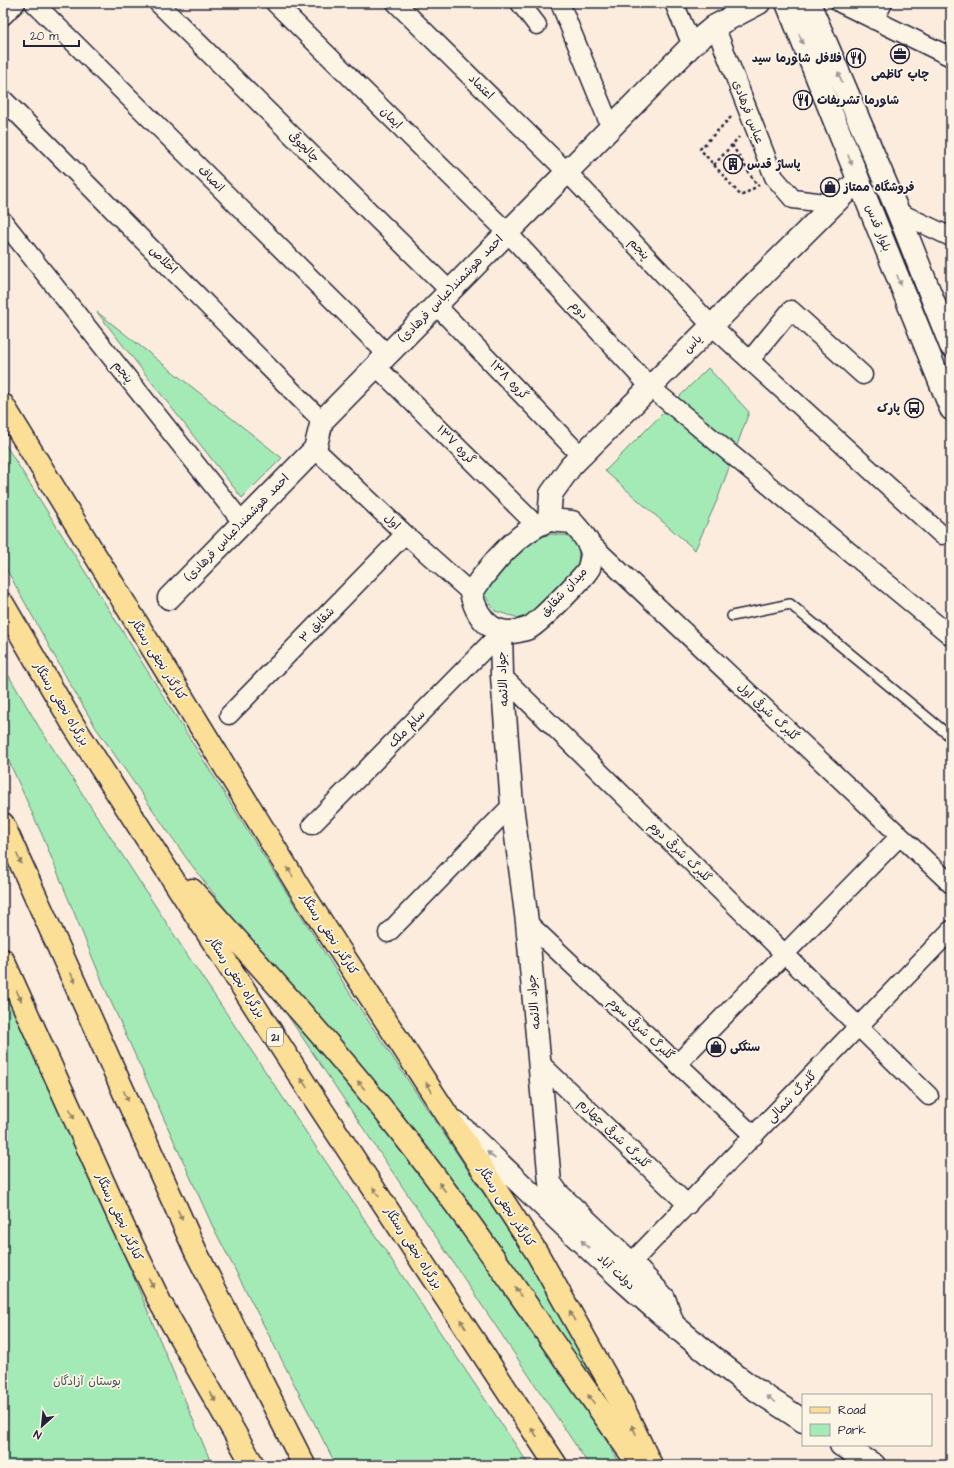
<svg xmlns="http://www.w3.org/2000/svg" width="954" height="1468" font-family="'Architects Daughter','Playpen Sans Arabic',sans-serif">
	<rect width="100%" height="100%" fill="#fbecde"/>
	<filter id="ink" filterUnits="userSpaceOnUse"><feTurbulence type="fractalNoise" baseFrequency=".025" numOctaves="2"/><feDisplacementMap in="SourceGraphic" scale="8" xChannelSelector="R" yChannelSelector="G"/><feConvolveMatrix kernelMatrix="1 2 1 2 8 2 1 2 1" color-interpolation-filters="sRGB"/></filter>
	<g filter="url(#ink)">
		<!-- green -->
		<path fill="#a4eab6" stroke="#638678" d="M97 312 282 458 242 498Z
			M708 368 749 412 718 498 695 550 605 471Z
			M3 441 353 998 522 1251 548 1294 588 1367 582 1372 187 859 96 728 69 682 3 563Z
			M551 534 570 536 579 549 578 566 528 615 519 618 495 611 484 594 524 546 536 538Z
			M3 666 39 727 184 950 529 1465H336L213 1227 107 993 43 837 3 748Z
			M3 985 83 1156 212 1465H3Z
			M286 1009 395 1134 570 1380 621 1465H589L288 1016Z"/>
		<g fill="none" stroke-linecap="round" stroke-linejoin="round">
			<!-- lane casing -->
			<g stroke="#22223b" stroke-width="12">
				<path id="lane" d="M732 616 790 604 951 737"/>
			</g>
			<!-- street casing -->
			<g stroke="#22223b" stroke-width="21">
				<path id="street" d="M34 3 387 354
					M158 3 450 291
					M275 3 507 232 650 387 951 636
					M396 3 567 172 712 326 942 535
					M520 3 537 25
					M560 3 611 128
					M674 3 692 45
					M840 3 951 57
					M3 16 16 3
					M874 20 883 3
					M715 26 774 177 793 199 833 204
					M3 99 322 421
					M898 212 951 237
					M3 221 242 522
					M436 305 581 456
					M750 360 791 310 863 375
					M376 366 536 525
					M315 449 405 534 471 593
					M586 539 951 884
					M502 676 929 1096
					M229 715 405 534
					M312 825 501 632
					M527 922 754 1136
					M388 933 512 805
					M540 1063 688 1205
					M678 1063 899 837
					M631 1263 951 930"/>
			</g>
			<!-- secondary casing -->
			<g stroke="#22223b" stroke-width="25">
				<path id="secondary" d="M787 3 951 409
					M809 3 898 212 951 346
					M549 520 551 494 571 466 858 180
					M549 520 572 522C580 531 589 540 592 553 592 556 590 564 589 568 586 575 536 626 529 628 497 640 478 623 471 593 491 564 516 533 549 520Z
					M169 598 315 449 322 421 692 45 715 26 759 3
					M501 632 502 676 512 805 527 922 550 1183 558 1194 631 1263 664 1298 673 1324
					M456 1122C549 1210 640 1303 742 1380 762 1395 783 1407 803 1421
					M841 1445 874 1465"/>
			</g>
			<!-- primary casing -->
			<g stroke="#22223b" stroke-width="25">
				<path id="primary" d="M3 405 300 889 537 1253 621 1403 651 1465
					M3 960 123 1226 161 1304 253 1465"/>
			</g>
			<!-- highway casing -->
			<g stroke="#22223b" stroke-width="25">
				<path id="highway" d="M3 604 74 726 314 1098 556 1465
					M3 824 196 1252 304 1465
					M192 890C263 969 335 1048 400 1131 485 1239 559 1354 639 1465"/>
			</g>
			<!-- path -->
			<path stroke="#22223b" stroke-width="2.5" stroke-dasharray="3 3" stroke-linecap="butt" d="M731 117 700 149 741 196 759 185
				M732 145 756 184
				M714 165 739 137"/>
			<!-- lane -->
			<use href="#lane" stroke="#fcf5e5" stroke-width="9"/>
			<!-- street -->
			<use href="#street" stroke="#fcf5e5" stroke-width="18"/>
			<!-- secondary -->
			<use href="#secondary" stroke="#fcf5e5" stroke-width="22"/>
			<!-- primary -->
			<use href="#primary" stroke="#fbdf96" stroke-width="22"/>
			<!-- highway -->
			<use href="#highway" stroke="#fbdf96" stroke-width="22"/>
		</g>
		<!-- one-way arrows -->
		<defs><path id="oneway-solid" d="M-6-.8H1V-3.2L6.5 0L1 3.2V.8H-6Z"/></defs>
		<g fill="#9a9698">
			<use href="#oneway-solid" transform="translate(801 39) rotate(68)"/>
			<use href="#oneway-solid" transform="translate(840 77) rotate(-113)"/>
			<use href="#oneway-solid" transform="translate(850 160) rotate(68)"/>
			<use href="#oneway-solid" transform="translate(899 280) rotate(68)"/>
			<use href="#oneway-solid" transform="translate(491 1155) rotate(-137)"/>
			<use href="#oneway-solid" transform="translate(585 1244) rotate(-137)"/>
			<use href="#oneway-solid" transform="translate(771 1399) rotate(-146)"/>
		</g>
		<g fill="#8e8068">
			<use href="#oneway-solid" transform="translate(19 859) rotate(66)"/>
			<use href="#oneway-solid" transform="translate(290 872) rotate(-122)"/>
			<use href="#oneway-solid" transform="translate(73 978) rotate(66)"/>
			<use href="#oneway-solid" transform="translate(19 996) rotate(66)"/>
			<use href="#oneway-solid" transform="translate(304 1083) rotate(-123)"/>
			<use href="#oneway-solid" transform="translate(361 1085) rotate(-130)"/>
			<use href="#oneway-solid" transform="translate(429 1087) rotate(-122)"/>
			<use href="#oneway-solid" transform="translate(126 1096) rotate(66)"/>
			<use href="#oneway-solid" transform="translate(72 1114) rotate(66)"/>
			<use href="#oneway-solid" transform="translate(442 1187) rotate(-127)"/>
			<use href="#oneway-solid" transform="translate(376 1192) rotate(-123)"/>
			<use href="#oneway-solid" transform="translate(180 1215) rotate(66)"/>
			<use href="#oneway-solid" transform="translate(151 1283) rotate(64)"/>
			<use href="#oneway-solid" transform="translate(518 1292) rotate(-125)"/>
			<use href="#oneway-solid" transform="translate(572 1316) rotate(-119)"/>
			<use href="#oneway-solid" transform="translate(463 1324) rotate(-123)"/>
			<use href="#oneway-solid" transform="translate(213 1397) rotate(61)"/>
			<use href="#oneway-solid" transform="translate(591 1399) rotate(-126)"/>
			<use href="#oneway-solid" transform="translate(634 1430) rotate(-116)"/>
			<use href="#oneway-solid" transform="translate(534 1432) rotate(-123)"/>
		</g>
	</g>
	<!-- icons -->
	<defs>
		<g id="office-ring" transform="scale(1)"><circle r="9.5" fill="#fcf5e5" stroke="#22223b" stroke-width="1.5"/><path d="M-6-3h4V-5.5h4V-3h4V5H-6ZM-1-4.5V-3h2v-1.5ZM-6 0V1H6V0Z" fill="#22223b"/></g>
		<g id="restaurant-ring" transform="scale(1)"><circle r="9.5" fill="#fcf5e5" stroke="#22223b" stroke-width="1.5"/><path d="M-5-6h1v4h1v-4h1v4h1v-4h1v5L-1.5 .5V6h-2V.5L-5-1ZM5-6V6H3V1.5H1.5Q1.5-4 5-6Z" fill="#22223b"/></g>
		<g id="building-ring" transform="scale(1)"><circle r="9.5" fill="#fcf5e5" stroke="#22223b" stroke-width="1.5"/><path d="M-4-6H4V6H1V3H-1V6H-4ZM-2.5-4.3h1.7v1.8h-1.7ZM.8-4.3h1.7v1.8H.8ZM-2.5-1h1.7V.8h-1.7ZM.8-1h1.7V.8H.8Z" fill="#22223b"/></g>
		<g id="shop-ring" transform="scale(1)"><circle r="9.5" fill="#fcf5e5" stroke="#22223b" stroke-width="1.5"/><path d="M-5-2.5h2.3a2.7 3.5 0 0 1 5.4 0H5L5.5 6h-11ZM-1.5-2.5h3a1.5 2.3 0 0 0-3 0Z" fill="#22223b"/></g>
		<g id="bus-ring" transform="scale(1)"><circle r="9.5" fill="#fcf5e5" stroke="#22223b" stroke-width="1.5"/><path d="M-5-6H5V4H4V6H2V4H-2V6H-4V4H-5ZM-3.5-4V0h7V-4ZM-3.5 1.2v1.5H-2V1.2ZM2 1.2v1.5H3.5V1.2Z" fill="#22223b"/></g>
	</defs>
	<g fill-rule="evenodd">
		<use href="#office-ring" x="900" y="54"/>
		<use href="#restaurant-ring" x="856" y="58"/>
		<use href="#restaurant-ring" x="803" y="100"/>
		<use href="#building-ring" x="733" y="164"/>
		<use href="#shop-ring" x="830" y="187"/>
		<use href="#bus-ring" x="914" y="408"/>
		<use href="#shop-ring" x="716" y="1047"/>
	</g>
	<g text-anchor="middle" dominant-baseline="central" stroke-width="3.5" stroke-linejoin="round" paint-order="stroke">
		<!-- shield labels -->
		<rect fill="#fcf5e5" stroke="#63616e" stroke-width="1" x="267" y="1028" width="16" height="18" rx="3"/>
		<g font-size="11" font-weight="bold" fill="#22223b">
			<text x="275" y="1037">21</text>
		</g>
		<!-- poi labels -->
		<g font-size="12" font-weight="bold" fill="#22223b" stroke="#fcf5e5" text-anchor="start">
			<text x="842" y="58" text-anchor="end">فلافل شاورما سید</text>
			<text x="900" y="74" text-anchor="middle">چاپ كاظمى</text>
			<text x="817" y="100">شاورما تشریفات</text>
			<text x="747" y="164">پاساژ قدس</text>
			<text x="844" y="187">فروشگاه ممتاز</text>
			<text x="900" y="408" text-anchor="end">پارک</text>
			<text x="730" y="1047">سنگکی</text>
		</g>
		<!-- street labels -->
		<g font-size="12" fill="#22223b" stroke="#fcf5e5">
			<text transform="translate(481 87) rotate(45)">اعتماد</text>
			<text transform="translate(748 112) rotate(69)">عباس فرهادی</text>
			<text transform="translate(391 118) rotate(45)">ایمان</text>
			<text transform="translate(304 147) rotate(45)">چالچوقی</text>
			<text transform="translate(211 179) rotate(45)">انصاف</text>
			<text transform="translate(878 228) rotate(68)">بلوار قدس</text>
			<text transform="translate(639 249) rotate(47)">پنجم</text>
			<text transform="translate(163 260) rotate(45)">اخلاص</text>
			<text transform="translate(451 289) rotate(-46)">احمد هوشمند(عباس فرهادی)</text>
			<text transform="translate(579 310) rotate(47)">دوم</text>
			<text transform="translate(693 344) rotate(-45)">یاس</text>
			<text transform="translate(123 372) rotate(52)">پنجم</text>
			<text transform="translate(509 380) rotate(46)">گروه ۱۳۸</text>
			<text transform="translate(456 445) rotate(45)">گروه ۱۳۷</text>
			<text transform="translate(392 522) rotate(44)">اول</text>
			<text transform="translate(237 528) rotate(-46)">احمد هوشمند(عباس فرهادی)</text>
			<text transform="translate(564 592) rotate(-47)">میدان شقایق</text>
			<text transform="translate(317 625) rotate(-46)">شقایق ۳</text>
			<text transform="translate(158 659) rotate(58)">کنارگذر نجفی رستگار</text>
			<text transform="translate(503 679) rotate(-93)">جواد الائمه</text>
			<text transform="translate(61 704) rotate(59)">بزرگراه نجفی رستگار</text>
			<text transform="translate(768 712) rotate(43)">گلبرگ شرقی اول</text>
			<text transform="translate(407 729) rotate(-46)">سالم ملک</text>
			<text transform="translate(680 852) rotate(44)">گلبرگ شرقی دوم</text>
			<text transform="translate(329 934) rotate(57)">کنارگذر نجفی رستگار</text>
			<text transform="translate(236 977) rotate(57)">بزرگراه نجفی رستگار</text>
			<text transform="translate(534 1002) rotate(-95)">جواد الائمه</text>
			<text transform="translate(641 1029) rotate(43)">گلبرگ شرقی سوم</text>
			<text transform="translate(792 1097) rotate(-46)">گلبرگ شمالی</text>
			<text transform="translate(614 1134) rotate(44)">گلبرگ شرقی چهارم</text>
			<text transform="translate(506 1206) rotate(57)">کنارگذر نجفی رستگار</text>
			<text transform="translate(119 1217) rotate(65)">کنارگذر نجفی رستگار</text>
			<text transform="translate(413 1248) rotate(57)">بزرگراه نجفی رستگار</text>
			<text transform="translate(616 1272) rotate(43)">دولت آباد</text>
		</g>
		<!-- park labels -->
		<g font-size="12" fill="#42545a" stroke="#fcf5e5">
			<text x="87" y="1381">بوستان آزادگان</text>
		</g>
	</g>
	<!-- margin -->
	<rect width="954" height="1468" fill="none" stroke="#fcf5e5" stroke-width="16"/>
	<rect x="8" y="8" width="938" height="1452" fill="none" stroke="#22223b" stroke-width="1.5" filter="url(#ink)"/>
	<!-- legend -->
	<rect x="802" y="1394" width="130" height="52" fill="#fcf5e5" stroke="#a5a1a1"/>
	<rect x="810" y="1407" width="20" height="6" fill="#fbdf96" stroke="#a5a1a1"/>
	<text x="838" y="1414" font-size="12" fill="#22223b">Road</text>
	<rect x="810" y="1424" width="20" height="12" fill="#a4eab6" stroke="#a5a1a1"/>
	<text x="838" y="1434" font-size="12" fill="#22223b">Park</text>
	<!-- north arrow -->
	<g transform="translate(42 1426) rotate(207)" stroke="#fcf5e5" stroke-width="3" paint-order="stroke">
	<path d="M0-3L7 15L0 10L-7 15Z" fill="#22223b"/>
	<text y="-6" font-size="11" font-weight="bold" text-anchor="middle" fill="#22223b">N</text>
	</g>
	<!-- scale -->
	<path d="M24 40v6h55v-6" fill="none" stroke="#22223b" stroke-width="2"/>
	<text x="30" y="40" font-size="12" fill="#22223b" stroke="#fcf5e5" stroke-width="3" paint-order="stroke">20 m</text>
</svg>
